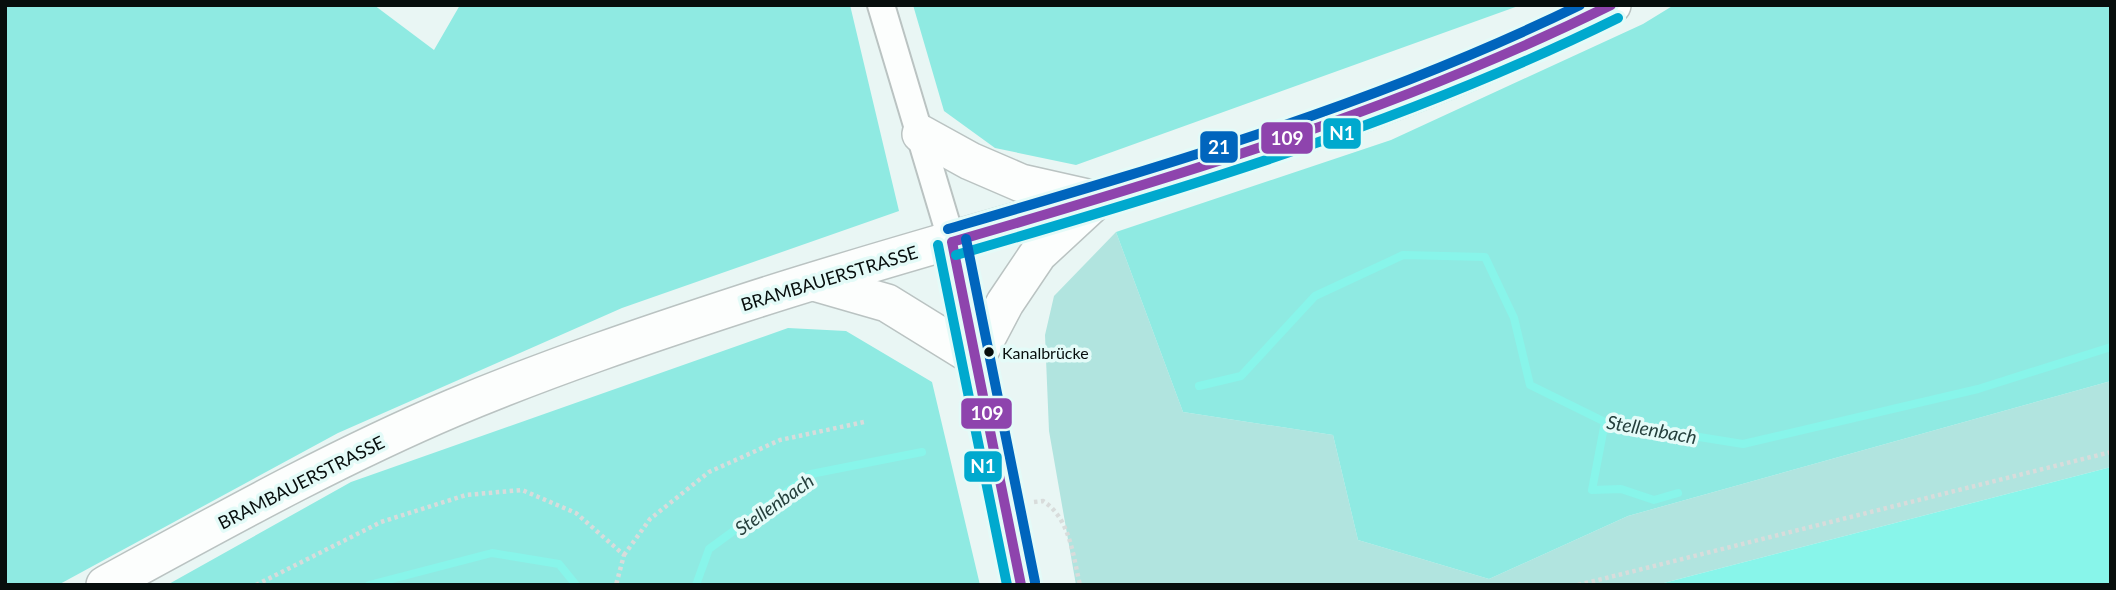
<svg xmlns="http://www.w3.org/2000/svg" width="2116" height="590" font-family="Lato,sans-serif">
	<rect width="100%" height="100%" fill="#e9f6f4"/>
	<!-- green -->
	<path fill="#b1e4df" d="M1116 232 1183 412 1333 435 1358 540 1489 579 1628 516 2111 381V467L1656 585H1076L1049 431 1045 335 1054 296Z"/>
	<!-- forest -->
	<path fill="#8feae2" d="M5 5H374L434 50 460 5H850L899 211 622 308 338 433 58 585H5Z
		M913 5H1521L1076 165 995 148 944 111Z
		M1674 5H2111V381L1628 516 1489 579 1358 540 1333 435 1183 412 1116 232 1391 140 1643 24Z
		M788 328 846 331 932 382 980 585H167L351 482Z"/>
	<!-- water -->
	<path fill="#88f5ea" d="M2111 467V585H1656Z"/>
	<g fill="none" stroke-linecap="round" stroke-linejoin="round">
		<!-- stream -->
		<path stroke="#88f5ea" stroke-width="8" d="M1199 386 1241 376 1315 296 1403 255 1485 257 1514 318 1530 385 1605 422 1743 444 1978 389 2111 347
			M1605 422 1592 490 1621 489 1654 500 1678 493
			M369 585 492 553 559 564 576 585
			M696 585 709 549 811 474 922 452"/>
		<!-- street casing -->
		<g stroke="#bac3c2" stroke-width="30">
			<path id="street" d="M881 5 952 242"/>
		</g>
		<!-- secondary casing -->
		<g stroke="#bac3c2" stroke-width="40">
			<path id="secondary" d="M921 134 970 161 1021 183 1092 199
				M952 242 1021 585
				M814 282 887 303 976 358
				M976 358 1005 303 1038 254 1092 204
				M105 585C219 523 333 459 453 408 548 368 646 335 744 303 1035 208 1339 148 1612 5"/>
		</g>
		<!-- path -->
		<path stroke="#d8dcdb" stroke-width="4.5" stroke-dasharray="3.5 3.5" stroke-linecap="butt" d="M1034 502 1043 501C1070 518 1073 556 1080 585
			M624 555 650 519 709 472 780 440 864 422
			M256 585 381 522 466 495 522 490 576 513 624 555 616 585
			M1578 585 2111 452"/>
		<!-- street -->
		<use href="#street" stroke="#fcfefd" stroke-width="26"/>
		<!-- secondary -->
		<use href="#secondary" stroke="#fcfefd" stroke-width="37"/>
		<!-- bus-1 casing -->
		<g stroke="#e4fbf8" stroke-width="16">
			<path id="bus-1" d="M952 242C1179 176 1399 110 1611 5
				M952 242 1021 585"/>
		</g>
		<!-- bus-2 casing -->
		<g stroke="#e4fbf8" stroke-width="16">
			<path id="bus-2" d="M938 245 1007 585
				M956 255C1184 189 1405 123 1618 18"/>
		</g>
		<!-- bus-3 casing -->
		<g stroke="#e4fbf8" stroke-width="16">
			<path id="bus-3" d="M948 229C1163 166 1378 104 1580 5
				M966 239 1035 582"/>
		</g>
		<!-- bus-1 -->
		<use href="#bus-1" stroke="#8e44ad" stroke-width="10"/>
		<!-- bus-2 -->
		<use href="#bus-2" stroke="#00a9ce" stroke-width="10"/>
		<!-- bus-3 -->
		<use href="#bus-3" stroke="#0065bd" stroke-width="10"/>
	</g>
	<!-- markers -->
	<circle fill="#070e0d" stroke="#e4fbf8" stroke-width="2.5" cx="989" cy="352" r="6"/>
	<g text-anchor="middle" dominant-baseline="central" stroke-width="7" stroke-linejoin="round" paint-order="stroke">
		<!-- bus labels -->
		<g font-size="16" fill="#070e0d" stroke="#e4fbf8" text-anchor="start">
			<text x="1002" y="352">Kanalbrücke</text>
		</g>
		<!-- street labels -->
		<g font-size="18" fill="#070e0d" stroke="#e4fbf8">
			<text transform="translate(829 278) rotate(-17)">BRAMBAUERSTRASSE</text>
			<text transform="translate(301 482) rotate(-27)">BRAMBAUERSTRASSE</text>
		</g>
		<!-- water labels -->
		<g font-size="19" font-style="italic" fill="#26403d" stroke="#e4fbf8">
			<text transform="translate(1652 429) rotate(10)">Stellenbach</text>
			<text transform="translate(774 504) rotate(-35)">Stellenbach</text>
		</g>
	</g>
	<g stroke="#e4fbf8" stroke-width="2.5">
		<rect x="1322" y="117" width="40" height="33" rx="7" fill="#00a9ce"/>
		<rect x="1260" y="121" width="54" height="34" rx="7" fill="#8e44ad"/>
		<rect x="1199" y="130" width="40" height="34" rx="7" fill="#0065bd"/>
		<rect x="960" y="397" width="53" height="33" rx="7" fill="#8e44ad"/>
		<rect x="963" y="450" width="40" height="33" rx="7" fill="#00a9ce"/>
	</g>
	<g font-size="19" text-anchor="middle" font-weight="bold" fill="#fff">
		<text x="1342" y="140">N1</text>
		<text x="1287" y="145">109</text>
		<text x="1219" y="154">21</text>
		<text x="987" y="420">109</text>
		<text x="983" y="473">N1</text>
	</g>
	<!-- border -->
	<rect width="2116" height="590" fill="none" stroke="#070e0d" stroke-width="14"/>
</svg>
